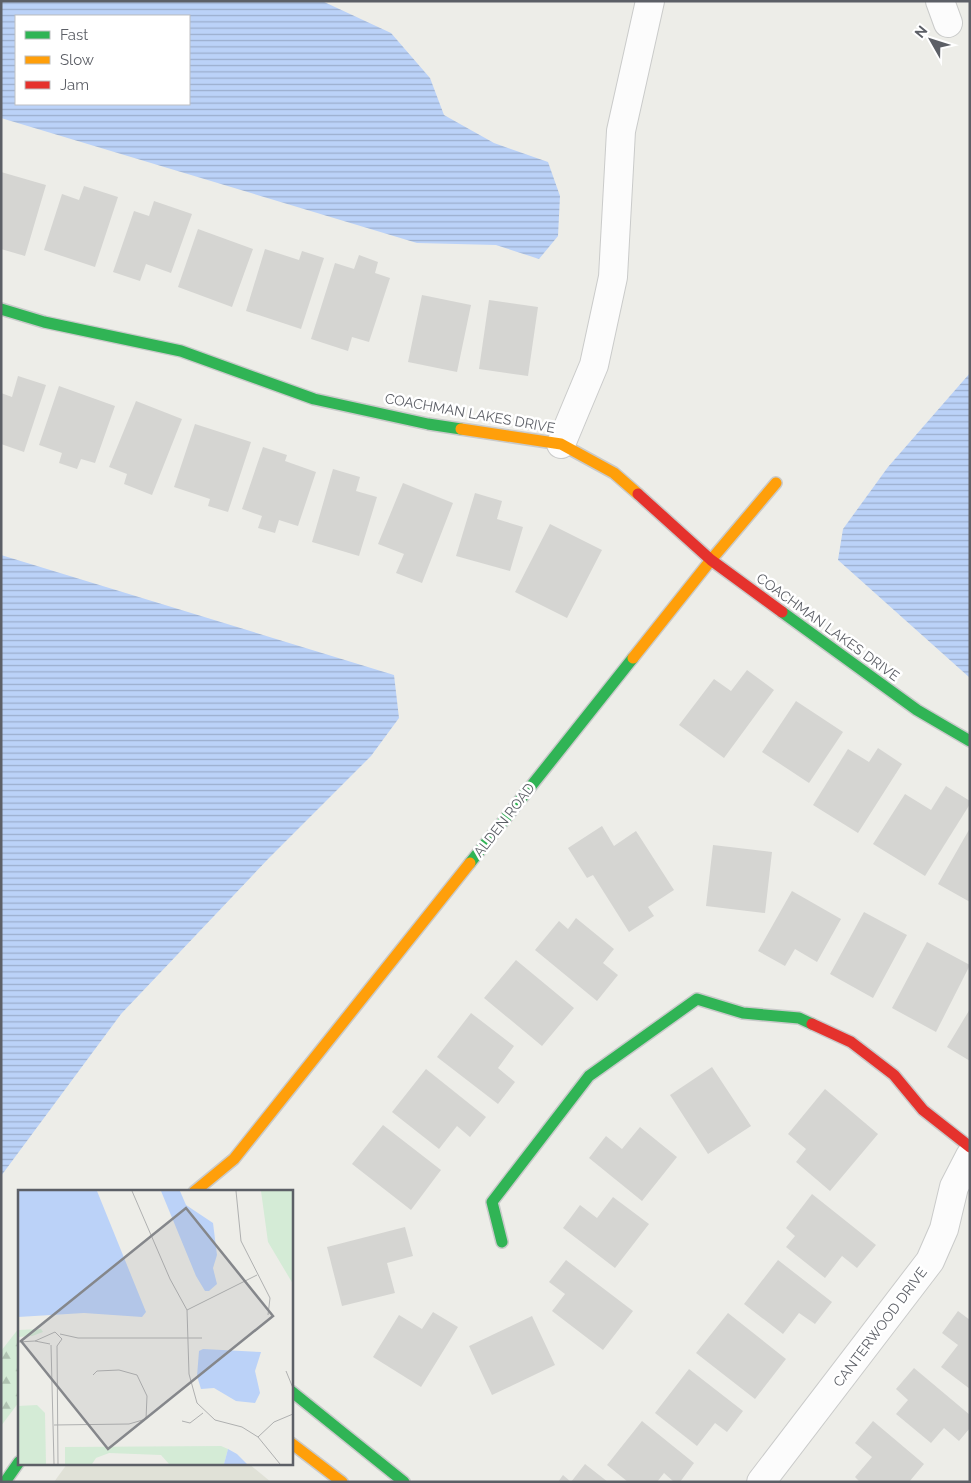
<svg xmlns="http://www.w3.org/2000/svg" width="971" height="1483" font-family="Raleway,sans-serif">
	<defs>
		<pattern id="forest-firs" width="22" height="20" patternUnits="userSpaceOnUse" patternTransform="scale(1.25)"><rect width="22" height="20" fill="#d4ebd6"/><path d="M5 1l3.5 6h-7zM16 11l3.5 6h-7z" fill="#afc2b1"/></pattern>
		<pattern id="water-rules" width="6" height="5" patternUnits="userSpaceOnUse" patternTransform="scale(1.25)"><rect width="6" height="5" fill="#bbd2f8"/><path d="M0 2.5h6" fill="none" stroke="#9baecd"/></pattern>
	</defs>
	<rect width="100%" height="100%" fill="#edede8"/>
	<!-- education -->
	<path fill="#e0e1d7" d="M67 1464H249L271 1482H54Z"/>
	<!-- forest -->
	<path fill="url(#forest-firs)" d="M19 1328V1402L1 1426V1351Z"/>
	<!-- water -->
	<path fill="url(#water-rules)" fill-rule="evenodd" d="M1 1H322L391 33 430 78 444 115 494 143 548 162 560 196 558 236 539 259 496 245 417 243 1 118ZM16 16H189V104H16Z
		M970 373V678L838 560 843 529 888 467Z
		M1 555 394 675 399 718 371 756 268 859 121 1014 1 1176Z"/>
	<!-- building -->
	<path fill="#d5d5d2" d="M1 172 46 185 25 256 1 249Z
		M84 186 118 197 95 267 44 250 62 194 79 200Z
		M154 201 192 214 171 273 146 264 140 281 113 272 134 211 149 216Z
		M198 229 253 249 232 307 178 287Z
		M265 249 299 260 302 251 324 258 301 329 246 311Z
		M359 255 378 262 375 273 390 278 369 342 352 337 348 351 311 339 335 263 354 269Z
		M422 295 471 305 457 372 408 362Z
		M489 300 538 307 528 376 479 369Z
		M18 376 46 385 24 452 1 444V393L12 397Z
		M59 386 115 406 95 463 81 459 77 469 59 463 62 453 39 445Z
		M136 401 182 419 152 495 124 484 127 474 109 467Z
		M195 424 251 442 228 512 208 506 210 499 174 487Z
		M263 447 287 455 285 461 316 472 298 526 279 520 275 533 258 528 262 516 242 509Z
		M333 469 360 477 356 491 377 497 359 556 312 542Z
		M403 483 453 503 422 583 396 573 404 554 378 544Z
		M475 493 502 501 497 519 523 527 510 571 456 556Z
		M550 524 602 550 567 618 515 592Z
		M747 670 774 690 724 758 679 725 714 679 731 691Z
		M796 701 843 732 809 783 762 752Z
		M878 748 902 764 858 833 813 805 848 749 869 762Z
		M946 786 970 801V804L925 876 873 844 905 794 931 810Z
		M602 826 614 846 636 831 674 890 648 907 654 916 629 932 593 875 587 878 568 848Z
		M970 828V902L938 884Z
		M713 845 772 852 765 913 706 906Z
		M792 891 841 919 817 962 795 949 785 966 758 951Z
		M864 912 907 935 873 998 830 974Z
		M576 918 614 949 603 963 618 975 597 1001 535 950 559 921 568 929Z
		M927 942 970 965 936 1032 892 1008Z
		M516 960 574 1008 542 1046 484 998Z
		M970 1009V1061L947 1047Z
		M471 1013 514 1046 498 1068 515 1082 498 1104 437 1057Z
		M712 1067 751 1126 708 1154 670 1095Z
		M426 1069 486 1117 470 1137 457 1126 439 1149 392 1112Z
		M825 1089 878 1134 830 1191 796 1162 806 1149 788 1134Z
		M383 1125 441 1170 411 1210 352 1164Z
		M640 1127 677 1157 642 1201 589 1158 606 1136 622 1149Z
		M812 1194 876 1245 857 1268 842 1256 825 1278 786 1247 795 1236 786 1228Z
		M613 1197 649 1224 615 1268 563 1228 580 1205 597 1218Z
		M405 1227 413 1256 387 1263 395 1293 342 1306 327 1247Z
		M566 1260 633 1311 603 1350 552 1311 565 1294 549 1282Z
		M778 1260 832 1302 815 1324 799 1313 783 1334 744 1304Z
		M958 1311 970 1320V1389L941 1367 958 1345 942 1333Z
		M433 1312 458 1327 421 1387 373 1357 399 1315 422 1329Z
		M728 1313 786 1359 755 1399 696 1353Z
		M532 1316 555 1365 492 1395 469 1346Z
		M914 1368 970 1415V1428L959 1441 944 1428 931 1443 896 1414 908 1400 896 1389Z
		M689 1369 743 1411 727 1432 715 1423 697 1446 655 1413Z
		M642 1421 694 1463 680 1482H674L664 1473 657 1482H628L607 1465Z
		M873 1421 924 1464 909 1482H860L855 1477 872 1457 855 1443Z
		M585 1464 608 1482H558L563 1475 571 1482Z"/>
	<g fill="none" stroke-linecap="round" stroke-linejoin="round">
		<!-- street casing -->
		<g stroke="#cacbca" stroke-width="30">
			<path id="street" d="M940 1 948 23
				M561 444 594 365 613 277 621 131 650 1
				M761 1482 930 1261 944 1229 954 1187 970 1156"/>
		</g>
		<!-- fast casing -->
		<g stroke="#c9caca" stroke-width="14">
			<path id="fast" d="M1 309 44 322 181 351 314 399 428 424 461 429
				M782 612 917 710 970 741
				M470 863 633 658
				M502 1242 492 1202 589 1076 697 999 743 1013 799 1018 812 1024
				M291 1391 404 1482
				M5 1482 19 1462"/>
		</g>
		<!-- slow casing -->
		<g stroke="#c9caca" stroke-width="14">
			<path id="slow" d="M461 429 561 444 614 473 638 494
				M633 658 711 560 776 483
				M194 1192 234 1159 470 863
				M291 1443 342 1482"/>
		</g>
		<!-- jam casing -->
		<g stroke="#c9caca" stroke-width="14">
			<path id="jam" d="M638 494 711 560 782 612
				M812 1024 851 1042 894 1075 923 1110 970 1147"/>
		</g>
		<!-- street -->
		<use href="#street" stroke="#fcfcfc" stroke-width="28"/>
		<!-- fast -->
		<use href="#fast" stroke="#30b455" stroke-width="11"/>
		<!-- slow -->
		<use href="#slow" stroke="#ff9f0a" stroke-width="11"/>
		<!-- jam -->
		<use href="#jam" stroke="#e5322d" stroke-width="11"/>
	</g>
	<g text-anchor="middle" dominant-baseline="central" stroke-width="5" stroke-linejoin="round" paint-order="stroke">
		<!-- street labels -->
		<g font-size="14" fill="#5c5f66" stroke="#fff">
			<text transform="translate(470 413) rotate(10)">COACHMAN LAKES DRIVE</text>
			<text transform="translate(828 627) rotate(36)">COACHMAN LAKES DRIVE</text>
			<text transform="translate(504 820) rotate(-52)">ALDEN ROAD</text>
			<text transform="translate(880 1327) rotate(-53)">CANTERWOOD DRIVE</text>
		</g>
	</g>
	<!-- overview -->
	<g transform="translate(18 1190)">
		<rect width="275" height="275" fill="#edede8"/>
		<path d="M243 1H275V94L250 52ZM23 139 25 142 14 146 0 147V140ZM19 215 27 223 28 274H0V216ZM203 256 210 259 206 274H151L143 265 91 263 78 268 74 274H47V257Z" fill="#d4ebd6"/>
		<path d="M0 1H79L128 122 124 127 66 123 0 127ZM143 1H162L168 15 195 33 199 65 195 78 199 94 191 101H187L178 86ZM185 159 243 162 237 181 242 203 237 213 218 211 196 198 183 199 179 186 181 161ZM210 259 219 264 229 274H206Z" fill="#bbd2f8"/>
		<path fill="none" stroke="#afb0b0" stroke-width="1" d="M114 1 152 89 169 120 171 184 179 213 197 230 224 237 240 247 262 274M218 1 223 51 252 108 250 125M169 120 239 85M42 144 60 148H184M17 151 32 154M0 152 17 151 37 142 44 149 39 156M33 155 36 274M39 156 40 274M268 181 275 198M164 231 172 233 185 223M36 235 111 234 128 229 129 206 119 185 101 180 79 181 75 185M240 247 256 232 275 224"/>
		<path fill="#85878b" fill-opacity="0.15" stroke="#85878b" stroke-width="2.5" d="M168 18 255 126 90 259 3 151Z"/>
		<rect width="275" height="275" fill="none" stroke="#5c5f66" stroke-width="2.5"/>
	</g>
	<!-- border -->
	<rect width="971" height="1483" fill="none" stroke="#5c5f66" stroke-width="5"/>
	<!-- legend -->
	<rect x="15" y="15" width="175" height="90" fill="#ffffff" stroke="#bebfc2"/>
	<rect x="25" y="31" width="25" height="8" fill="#30b455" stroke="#bebfc2"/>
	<text x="60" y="40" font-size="15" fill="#5c5f66">Fast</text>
	<rect x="25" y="56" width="25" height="8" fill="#ff9f0a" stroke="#bebfc2"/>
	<text x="60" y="65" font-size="15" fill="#5c5f66">Slow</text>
	<rect x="25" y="81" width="25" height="8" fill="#e5322d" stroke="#bebfc2"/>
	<text x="60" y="90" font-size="15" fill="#5c5f66">Jam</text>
	<!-- north arrow -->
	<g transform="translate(931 40) rotate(309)" stroke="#ffffff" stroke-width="4" paint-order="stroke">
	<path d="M0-4L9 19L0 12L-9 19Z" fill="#5c5f66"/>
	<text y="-8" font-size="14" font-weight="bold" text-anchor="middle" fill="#5c5f66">N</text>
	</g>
</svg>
